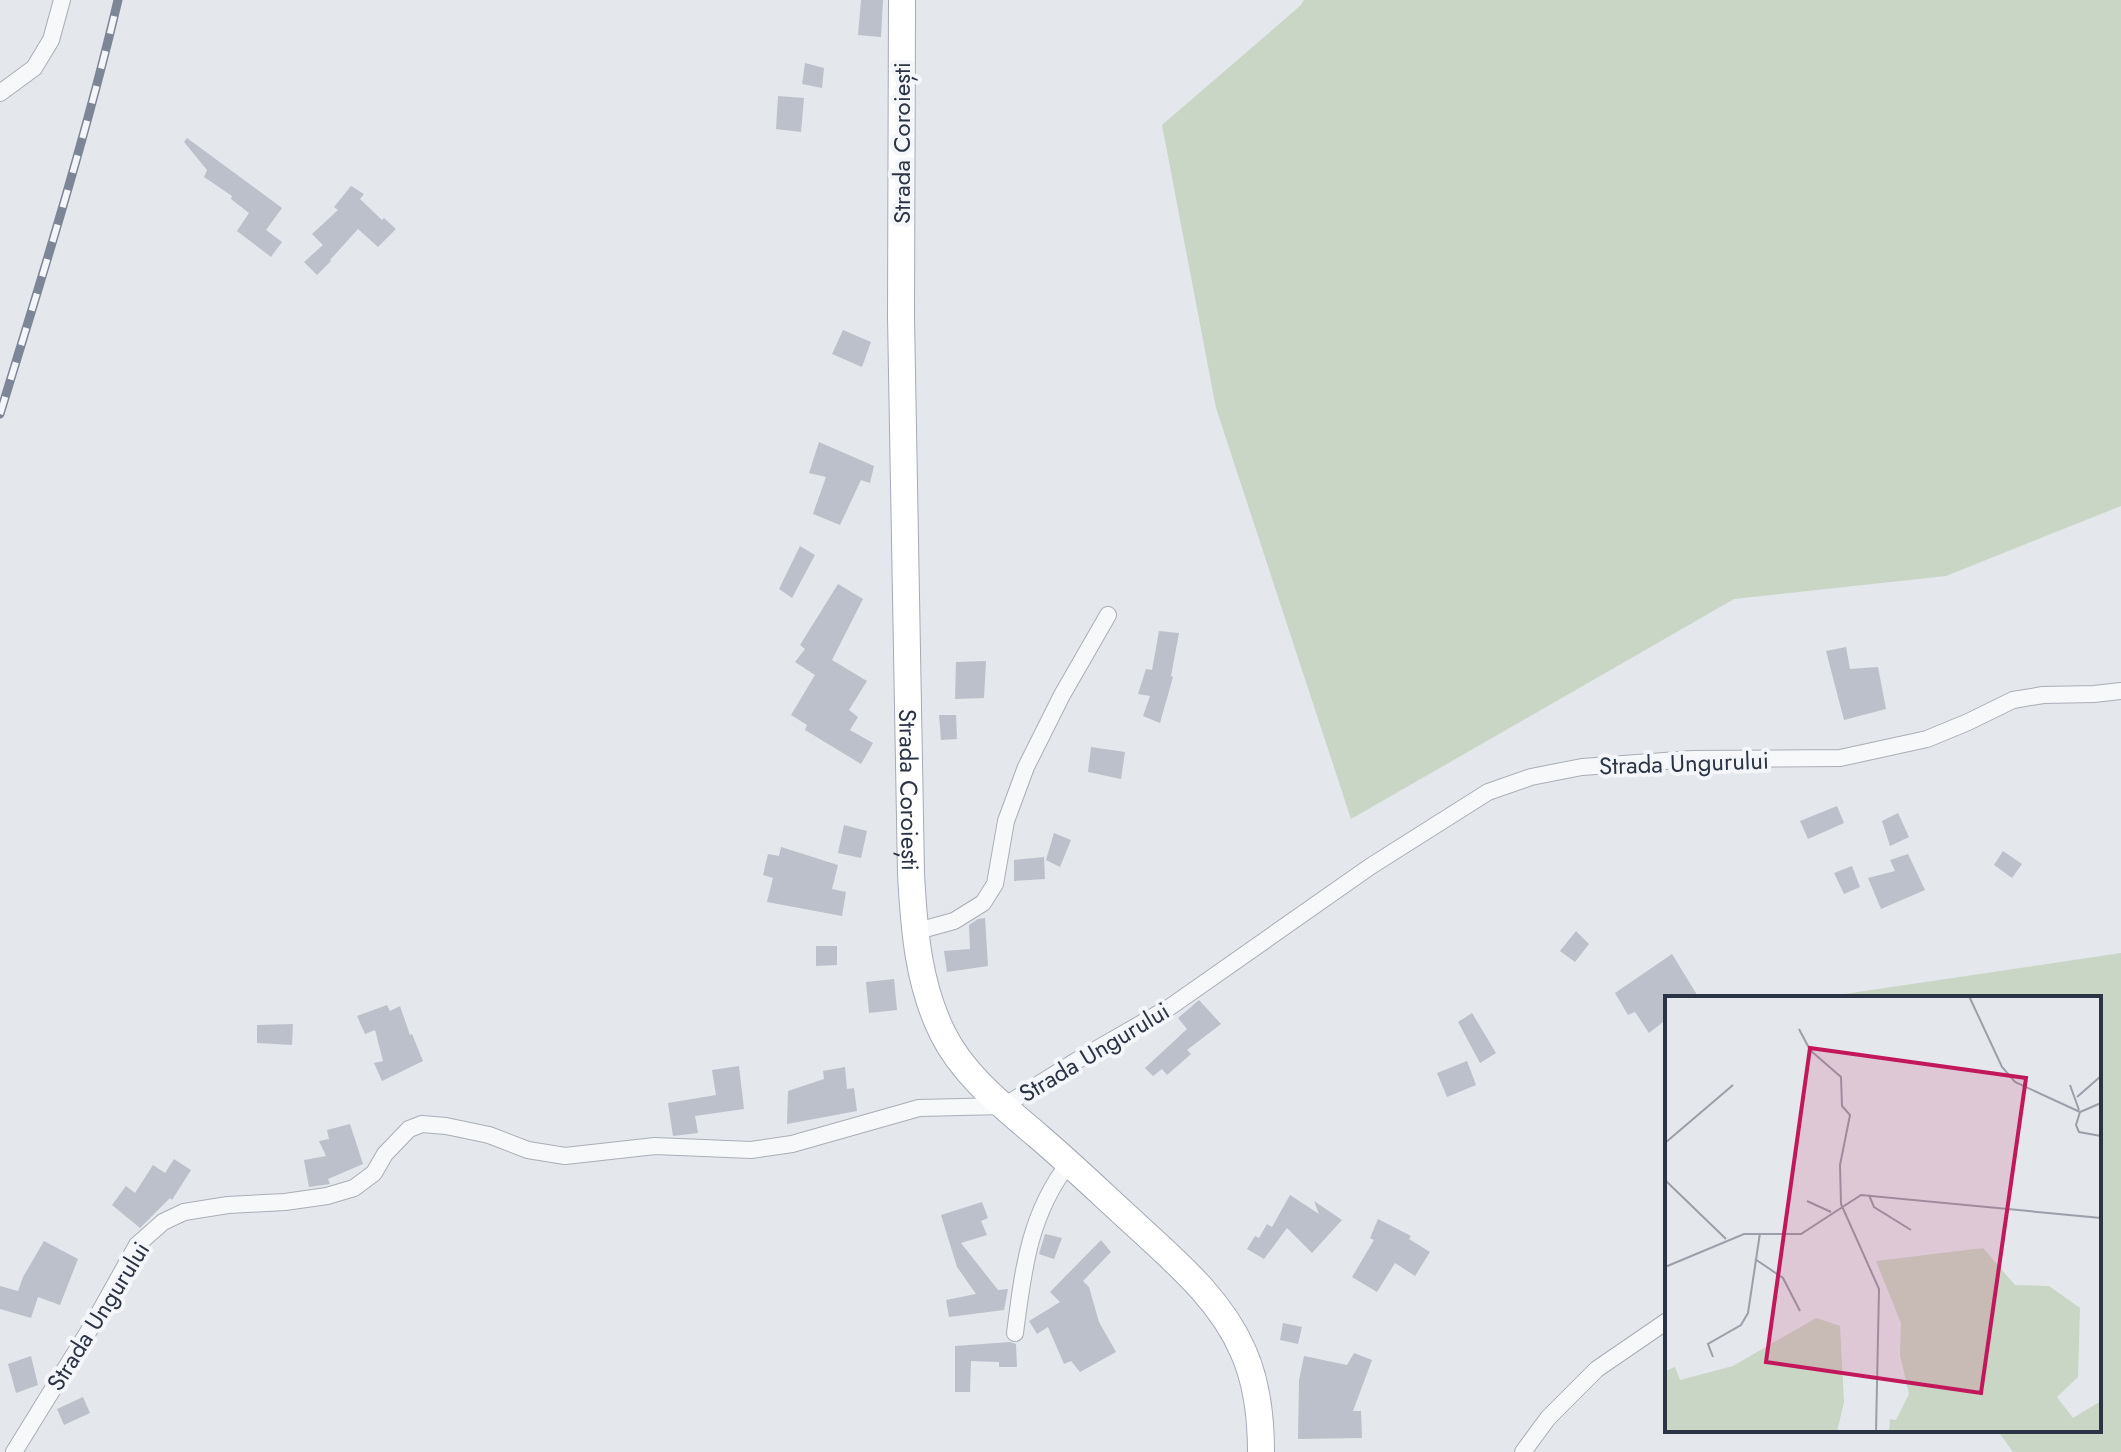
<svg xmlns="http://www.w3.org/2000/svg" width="2121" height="1452" font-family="Jost,sans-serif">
	<rect width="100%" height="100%" fill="#e4e7ec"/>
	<!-- green -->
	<path fill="#c9d6c5" d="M1304 0H2121V506L1946 576 1734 599 1351 819 1216 408 1162 125 1300 6Z
		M2121 953V1452H2013L1997 1430H2099V998H1817Z"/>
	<!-- building -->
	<path fill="#bbc0ca" d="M861 0H883L881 37 858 35Z
		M805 63 824 68 822 88 802 84Z
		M778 96 804 98 801 132 776 129Z
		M187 138 282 208 266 230 282 242 271 257 237 231 249 213 231 199 232 196 204 177 207 170 184 142Z
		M351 186 364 194 360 199 382 220 384 218 396 229 378 247 358 229 330 260 331 261 317 275 304 262 323 245 312 234 338 210 334 207Z
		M843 330 871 342 862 367 832 354Z
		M819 442 874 466 870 483 861 480 840 525 813 514 826 477 809 473Z
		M800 546 815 555 792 598 779 589Z
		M838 584 863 599 832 660 867 681 849 710 858 717 850 730 873 743 861 764 805 730 807 725 791 715 815 675 795 662 805 649 800 645Z
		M1159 631 1179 633 1171 676 1173 677 1160 723 1143 716 1150 696 1138 694 1146 669 1152 670Z
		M1846 647 1850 669 1878 667 1886 709 1844 720 1826 651Z
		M986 661 984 698 955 699 956 662Z
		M939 715H956L957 739 941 740Z
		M1091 747 1125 752 1121 779 1088 772Z
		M1837 806 1844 823 1808 839 1800 821Z
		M1898 813 1909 837 1890 846 1882 821Z
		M844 825 867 831 861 858 838 853Z
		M1054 833 1071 840 1060 867 1046 860Z
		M781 847 838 865 832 889 846 892 842 916 767 902 773 878 763 875 768 854 779 856Z
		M2003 851 2022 864 2012 878 1994 865Z
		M1908 854 1925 890 1881 909 1868 878 1895 871 1890 860Z
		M1044 857 1045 879 1014 881V860Z
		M1852 866 1860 887 1844 894 1834 873Z
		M985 918 988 966 947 972 944 951 970 949 969 925 978 919Z
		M1576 931 1589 944 1575 962 1560 951Z
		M816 946H837V965L816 966Z
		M1672 954 1699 998H1667V1019L1649 1033 1635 1012 1628 1015 1615 993Z
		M894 979 897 1010 869 1013 866 982Z
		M1199 1000 1221 1024 1187 1050 1191 1054 1167 1075 1162 1069 1153 1076 1145 1068 1187 1029 1178 1018Z
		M387 1005 390 1011 400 1006 410 1035 412 1034 423 1061 382 1081 374 1063 383 1061 375 1030 365 1034 357 1016Z
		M1472 1013 1496 1053 1480 1063 1458 1022Z
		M293 1024 292 1045 257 1043V1025Z
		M1467 1061 1476 1085 1447 1097 1437 1073Z
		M739 1066 744 1109 695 1116 698 1133 673 1136 668 1103 716 1095 712 1070Z
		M845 1067 847 1089 854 1088 857 1111 787 1124 788 1091 824 1079 823 1071Z
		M350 1124 363 1164 328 1179 330 1184 309 1187 304 1160 326 1156 319 1141 329 1139 327 1130Z
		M174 1159 191 1170 172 1200 170 1198 140 1228 112 1205 126 1186 135 1193 153 1165 165 1173Z
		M1290 1195 1319 1214 1314 1201 1342 1220 1312 1253 1287 1228 1264 1259 1247 1249 1255 1236 1259 1238 1267 1224 1272 1227Z
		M982 1202 988 1218 981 1221 987 1235 961 1243 998 1290 1008 1289 1004 1310 949 1317 946 1300 976 1294 957 1267 941 1215Z
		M1378 1219 1411 1236 1409 1239 1430 1252 1415 1276 1395 1263 1377 1292 1352 1277 1374 1240 1370 1238Z
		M1045 1234 1062 1238 1054 1259 1039 1254Z
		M1101 1240 1111 1252 1083 1281 1089 1287 1099 1322 1116 1352 1080 1372 1071 1361 1064 1364 1048 1327 1037 1334 1029 1321 1060 1302 1050 1292Z
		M44 1241 78 1259 60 1305 38 1297 31 1318 0 1309V1286L18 1291 23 1277Z
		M1283 1323 1302 1327 1298 1344 1280 1340Z
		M1010 1342 1016 1344 1017 1367H999V1362L971 1361 970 1392H955V1346Z
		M1354 1353 1372 1360 1353 1411H1361L1362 1438 1298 1439 1299 1380 1304 1356 1347 1365Z
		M31 1356 38 1385 16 1393 8 1364Z
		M83 1397 90 1413 64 1425 57 1409Z"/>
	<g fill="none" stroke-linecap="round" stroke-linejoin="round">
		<!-- street casing -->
		<g stroke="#a9aeb7" stroke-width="18">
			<path id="street" d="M0 93 34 68 51 40 62 0
				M914 932 954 921 983 903 995 884 1006 821 1026 767 1062 695 1108 615
				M1015 1333C1023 1271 1029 1214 1069 1163
				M14 1452 93 1324 137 1245 163 1222 184 1212 228 1205 285 1202 327 1196 354 1188 374 1173 385 1154 409 1129 422 1124 446 1126 489 1135 528 1150 565 1156 655 1146 751 1150 792 1144 919 1108 1004 1106 1076 1061 1170 1007 1371 866 1488 792 1531 777 1582 767 1692 759 1840 758 1927 739 1968 722 2013 700 2043 695 2094 694 2121 691
				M1523 1452 1548 1418 1597 1369 1667 1321"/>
		</g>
		<!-- primary casing -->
		<g stroke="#a3abb8" stroke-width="28">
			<g id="primary">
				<path id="s1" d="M902 0 901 317 911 874C914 929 918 984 943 1034 964 1076 1003 1106 1038 1136 1072 1165 1104 1196 1137 1226 1177 1263 1221 1300 1243 1351 1257 1382 1261 1418 1261 1452"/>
			</g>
		</g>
		<!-- street -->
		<use href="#street" stroke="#f7f8fa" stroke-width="16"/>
		<!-- primary -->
		<use href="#primary" stroke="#fff" stroke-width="26"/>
		<!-- rail casing -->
		<g stroke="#7d8696" stroke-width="9">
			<path id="rail" d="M0 414C42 277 85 140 118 0"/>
		</g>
		<!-- rail -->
		<use href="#rail" stroke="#f4f6f9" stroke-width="6" stroke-dasharray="18" stroke-linecap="butt"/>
	</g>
	<g text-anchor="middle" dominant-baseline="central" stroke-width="8" stroke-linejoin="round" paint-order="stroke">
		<!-- street labels -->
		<g font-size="24" fill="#2b3445" stroke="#f4f6f9">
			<text transform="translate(901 143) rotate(-90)">Strada Coroiești</text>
			<text transform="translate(1684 763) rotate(-2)">Strada Ungurului</text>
			<text stroke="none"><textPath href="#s1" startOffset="790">Strada Coroiești</textPath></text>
			<text transform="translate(1094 1052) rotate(-31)">Strada Ungurului</text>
			<text transform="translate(98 1316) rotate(-58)">Strada Ungurului</text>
		</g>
	</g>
	<!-- overview -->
	<g transform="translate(1665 996)">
		<rect width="436" height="436" fill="#e4e7ec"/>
		<path d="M318 252 350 289 384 290 415 312 413 381 392 401 408 422 436 405V436H224L225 423 231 424 244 398 235 359 236 327 211 265ZM151 322 175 330 179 406 172 436H0V375L10 371 15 384 68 370Z" fill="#c9d6c5"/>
		<path fill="none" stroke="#9a9fa9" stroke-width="2" d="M304 0 337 71 350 86 415 116M134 33 145 54 176 81 177 110 185 119 175 169 176 208 214 293 211 436M405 89 414 114M412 101 436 80M436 107 415 116 411 129 414 136 436 140M0 147 68 89M0 184 61 243M204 199 209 211 246 234M142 205 166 216M90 263 118 282 135 315M0 271 79 238H136L196 199 436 222M48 361 43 348 76 329 83 317 95 237"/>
		<path fill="#c2185b" fill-opacity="0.15" stroke="#c2185b" stroke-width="4" d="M145 52 361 82 316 397 101 366Z"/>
		<rect width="436" height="436" fill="none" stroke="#2b3445" stroke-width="4"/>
	</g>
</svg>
